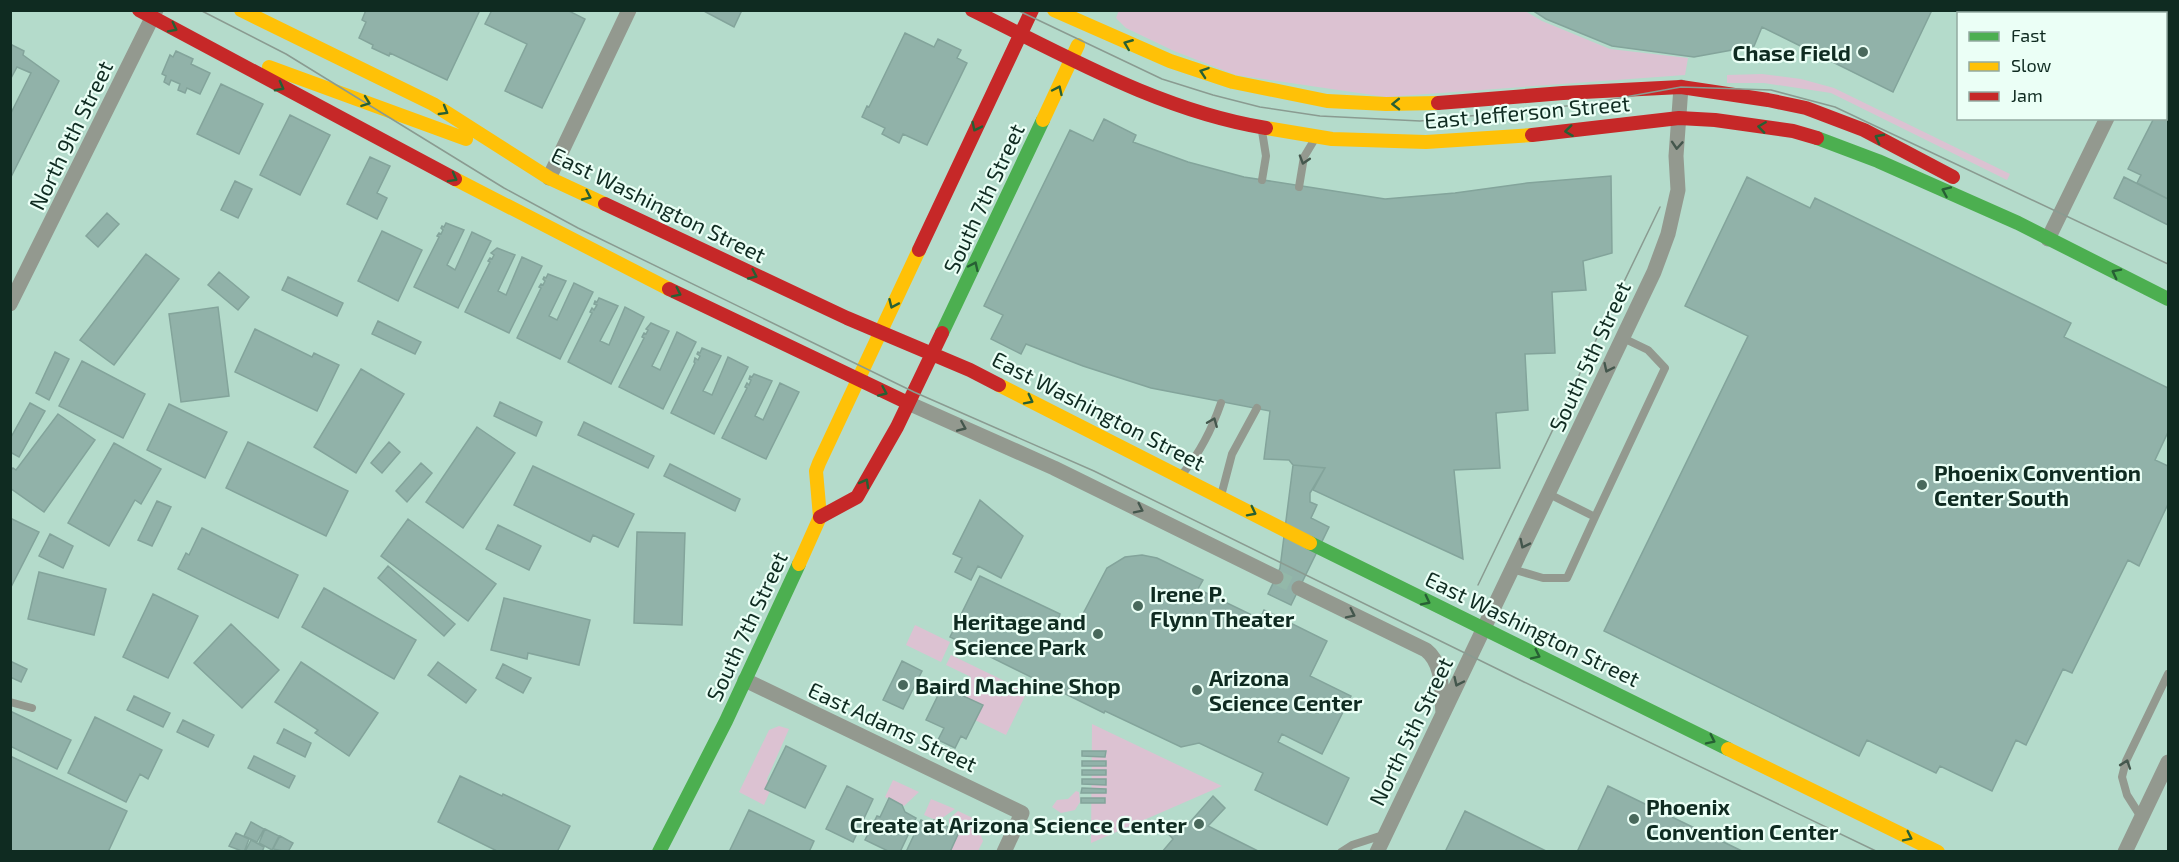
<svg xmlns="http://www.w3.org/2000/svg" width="2179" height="862" font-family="'Exo 2',sans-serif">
	<rect width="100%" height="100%" fill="#b4dbcb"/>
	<!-- green -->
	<path fill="#dcc2d2" d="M1119 10 1525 11 1542 21 1610 49 1688 58 1685 75 1386 97 1236 75 1174 51 1126 28 1116 18Z
		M1762 74 1801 79 1834 88 2010 174 2007 180 1831 93 1764 83H1727V75Z
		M915 625 950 642 941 662 906 645Z
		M951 655 1027 692 1006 735 975 720 983 705 963 696 971 677 946 665Z
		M1092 724 1222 786 1091 843Z
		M779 726 789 729 767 779 768 782 765 789 770 791 764 805 739 792 769 730Z
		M893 780 919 792 904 806 885 797Z
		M1076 791 1079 792 1080 802 1075 810 1061 813 1052 807 1057 800 1068 799Z
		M931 799 955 809 938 821 924 815Z
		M958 811 975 819 983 841 978 851H950L959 833 949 827V819Z"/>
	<!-- building -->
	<path fill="#91b2a9" stroke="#83a49b" stroke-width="1.5" d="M366 10H480L447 80 390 53 389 56 372 48 373 45 359 38 366 22 362 20Z
		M492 10H567L585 19 542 108 505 91 527 44 485 24Z
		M702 10H742L734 27Z
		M1532 10H1932L1893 92 1762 27 1754 46 1694 57 1612 46 1546 19Z
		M1976 10H2046L2045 14H1974Z
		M2049 10H2112L2111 14H2048Z
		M905 33 934 47 938 39 961 50 957 58 967 63 927 145 903 134 899 143 882 134 885 128 862 117 867 106 869 107Z
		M10 44 24 51 23 55 59 81 10 179V115L31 73 17 67 10 80Z
		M176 51 193 59 191 64 210 73 200 94 187 88 185 93 178 90 180 84 171 80 169 85 164 82 166 76 162 74 170 55 173 57Z
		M221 84 263 104 239 154 197 134Z
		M2168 88V199L2137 183 2141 175 2128 169 2154 118H2166V94Z
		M290 115 330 135 300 195 260 175Z
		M1104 119 1136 135 1133 142 1188 162 1244 177 1385 199 1455 193 1527 183 1611 176 1612 253 1583 261 1586 290 1552 292 1555 353 1525 354 1528 410 1496 413 1500 468 1454 470 1463 559 1313 490 1325 468 1293 465 1289 460 1264 459 1270 411 1151 388 1083 366 1026 344 1021 354 991 339 1003 315 984 306 1070 130 1093 141Z
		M370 157 390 166 377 193 387 198 377 219 347 204Z
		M1747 177 1810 208 1815 198 2071 323 2064 337 2168 388V432L2155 460 2168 466V504L2139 566 2128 560 2072 673 2063 669 2026 745 2016 740 1992 791 1940 766 1936 773 1867 740 1859 756 1604 631 1748 336 1685 306Z
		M2124 177 2168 199V225L2114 198Z
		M235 181 252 189 238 218 221 210Z
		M107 213 119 224 98 247 86 236Z
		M446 223 464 230 447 265 455 270 472 232 491 241 458 308 414 287 439 237 437 236 439 233 441 234 443 230 441 228 442 226 444 227Z
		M382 231 422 250 398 301 358 281Z
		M497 248 515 255 498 291 506 295 522 257 542 266 509 333 465 312 490 262 488 261 490 258 492 259 494 255 491 253Z
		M146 254 179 279 114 365 80 340Z
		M219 272 249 297 238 310 208 285Z
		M548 274 566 281 549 316 557 320 574 283 593 292 560 359 517 338 541 288 539 287 541 284 543 285 545 281 543 279 544 277 546 278Z
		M288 277 343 303 337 316 282 290Z
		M599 298 618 306 600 341 609 345 625 307 644 317 611 384 568 362 592 313 590 312 592 308 594 310 597 305 594 304 595 301 597 302Z
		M218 307 229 396 181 402 169 314Z
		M378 321 421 342 415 354 372 334Z
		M651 323 669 331 652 366 660 370 677 332 696 342 663 409 619 387 644 338 642 337 644 333 646 334 648 330 646 329Z
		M255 329 312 357 314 353 339 365 317 411 235 372Z
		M702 348 721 356 703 391 712 395 728 357 748 367 714 434 671 413 695 363 694 362 695 358 698 360 700 356 697 354 698 352 700 353Z
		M55 352 69 359 49 400 36 393Z
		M82 361 145 394 123 438 59 406Z
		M361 369 404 394 356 473 314 447Z
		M754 374 772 381 755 416 763 420 780 383 799 392 766 459 722 438 747 388 745 387 747 383 749 385 751 380 749 379 750 376 752 377Z
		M500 402 542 422 536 436 494 416Z
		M30 403 45 411 19 457 10 452V439Z
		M169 404 227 432 205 478 147 450Z
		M58 414 95 440 44 512 10 488V471L13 468 16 470Z
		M584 422 654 456 648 468 578 435Z
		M477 427 515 453 463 528 426 502Z
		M248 442 348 491 326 536 226 488Z
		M389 442 400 452 382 473 371 463Z
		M114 443 161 469 141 504 135 500 109 546 68 523Z
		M421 463 432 473 407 502 396 491Z
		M670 464 740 499 735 511 664 476Z
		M1293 465 1325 468 1310 493V502L1317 505 1311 518 1329 527 1291 605 1268 594 1280 568Z
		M533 466 634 514 618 547 593 535 590 542 514 505Z
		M980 500 1023 536 1001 578 978 566 971 580 955 572 962 558 953 554Z
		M157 501 171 507 152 546 138 540Z
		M10 518 39 532 10 589Z
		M408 519 496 584 468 621 381 556Z
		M498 525 541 546 529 570 486 549Z
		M202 528 298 575 278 618 178 569 186 553 189 555Z
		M637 532 685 533 682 625 634 623Z
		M50 534 73 546 63 568 39 556Z
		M1142 555 1157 558 1203 580 1198 589 1260 619 1264 610 1327 641 1310 676 1351 696 1322 754 1282 734 1278 742 1349 778 1327 825 1255 790 1263 773 1199 743 1181 747 1105 711 1104 713 950 637 980 576 1060 614 1059 618 1076 627 1107 568 1125 557Z
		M388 566 455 624 444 636 378 578Z
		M39 572 106 589 94 635 28 619Z
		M324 588 416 640 394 679 302 627Z
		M153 594 198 616 168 678 123 657Z
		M504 598 590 620 579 665 528 653 527 659 491 650Z
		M231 624 279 670 242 708 194 663Z
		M10 661 27 669 21 682 10 677Z
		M902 661 922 671 903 709 883 700Z
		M301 662 378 713 349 756 315 733 318 730 275 702Z
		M438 662 476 690 466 703 428 675Z
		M503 664 531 678 523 693 496 678Z
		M946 679 965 688 961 695 983 705 966 739 961 736 955 748 938 740 944 728 926 720Z
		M134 696 170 713 163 727 127 710Z
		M10 711 71 740 57 769 10 746Z
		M95 717 162 750 148 779 140 774 126 802 68 773Z
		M183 720 214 735 208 747 177 732Z
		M284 729 311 743 305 757 277 743Z
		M786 746 826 766 805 808 765 789Z
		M1082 751H1106L1105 757 1082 756Z
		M10 756 127 811 108 852H10Z
		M254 756 295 776 289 788 248 768Z
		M1082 761H1106V766H1082Z
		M1082 770H1106V775H1082Z
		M460 776 502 796 503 794 570 826 557 852H499L438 822Z
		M1082 779H1106V785L1082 784Z
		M847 786 873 799 853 842 826 829Z
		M1608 786 1744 852H1577Z
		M1082 788 1106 789V793H1081Z
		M1213 796 1225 808 1208 826 1260 852H1162L1173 839 1162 827 1173 822 1183 830Z
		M889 798 902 805 905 812 916 818 900 852H890L865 840 877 816 880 817Z
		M1081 798H1105V803H1081Z
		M749 810 814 841 809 852H729Z
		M1465 811 1548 852H1445Z
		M921 820 932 825 934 820 959 832 950 852H906Z
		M251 822 264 829 257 842 244 836Z
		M265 829 279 836 272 850 259 843Z
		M236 833 249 839 244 852 229 846Z
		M280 836 293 843 288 852 273 849Z
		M251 840 264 847 262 852H245Z"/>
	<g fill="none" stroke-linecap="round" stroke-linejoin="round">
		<!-- street-tunnel -->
		<path stroke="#93b8a9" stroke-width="15" stroke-dasharray="15 8" stroke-linecap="butt" d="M1276 577 1299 588"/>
		<!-- lane -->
		<path stroke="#93998f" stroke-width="8" d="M1262 131 1266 156 1262 180
			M1299 187 1304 157 1313 142
			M1184 472C1201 451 1212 429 1221 403
			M1222 492 1232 454 1257 408
			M1595 517 1665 368 1648 350 1623 338
			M1512 569 1543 578H1567L1595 517 1549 494
			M10 702 32 708
			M2141 817 2127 795 2122 777 2126 761 2168 674
			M1341 852 1352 845 1383 835"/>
		<!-- street -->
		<path stroke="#93998f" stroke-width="15" d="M2157 14 2159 10
			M549 178 629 10
			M2048 239 2107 118
			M10 304 156 10
			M908 403 1054 468 1276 577
			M1299 588 1426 650C1444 664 1441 692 1443 713
			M745 680 1022 813 1004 852
			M1377 852 1654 272 1668 234 1678 190 1676 156 1681 87
			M2125 852 2168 762"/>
		<!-- fast -->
		<path stroke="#4caf50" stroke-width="14" d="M1817 138 1878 161 2018 223 2168 299
			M942 333 1043 120
			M1310 543 1728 749
			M659 852 726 721 799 564"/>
		<!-- slow -->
		<path stroke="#ffc107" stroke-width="14" d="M241 10 433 104 549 178 605 204
			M1054 10 1170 61 1233 82 1327 101 1386 104 1438 103
			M269 67 466 139
			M1043 120 1078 45
			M1266 128 1332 139 1426 142 1532 135
			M455 179 669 289
			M999 385 1310 543
			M799 564 820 517 816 471 819 463 919 250
			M1728 749 1938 852"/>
		<!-- jam -->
		<path stroke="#c62828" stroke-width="14" d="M139 10 455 179
			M972 10C1066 56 1161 111 1266 128
			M1438 103 1563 93 1681 87 1768 100 1806 108 1864 130 1953 177
			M1532 135 1679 118 1715 120 1793 131 1817 138
			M605 204 847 318 970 370 999 385
			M919 250 1032 10
			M669 289 908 403
			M820 517 857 497 897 427 942 333"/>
		<!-- tram -->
		<path stroke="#8a9b91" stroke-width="1.5" d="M200 10 286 54 504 188 578 228 914 392 1094 471 1524 682 1878 852
			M1017 10 1162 79 1213 95 1260 107 1320 116 1420 121 1586 104 1681 87 1771 90 1835 107 2168 264
			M1478 585 1660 207"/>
	</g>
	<!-- one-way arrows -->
	<defs><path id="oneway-chevron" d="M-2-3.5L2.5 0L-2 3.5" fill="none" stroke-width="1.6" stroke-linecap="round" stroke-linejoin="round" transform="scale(1.5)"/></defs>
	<g stroke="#276034">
		<use href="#oneway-chevron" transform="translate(173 28) rotate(27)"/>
		<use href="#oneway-chevron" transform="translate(1128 44) rotate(-158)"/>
		<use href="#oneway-chevron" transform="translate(1204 72) rotate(-161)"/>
		<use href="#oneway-chevron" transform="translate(280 87) rotate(28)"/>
		<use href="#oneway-chevron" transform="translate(1058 90) rotate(-65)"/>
		<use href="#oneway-chevron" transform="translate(366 102) rotate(20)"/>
		<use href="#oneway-chevron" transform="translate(1396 104) rotate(179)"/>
		<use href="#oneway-chevron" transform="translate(444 111) rotate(30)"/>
		<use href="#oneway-chevron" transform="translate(976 127) rotate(116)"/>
		<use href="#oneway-chevron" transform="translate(1762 127) rotate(-172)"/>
		<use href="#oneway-chevron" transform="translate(1569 131) rotate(173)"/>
		<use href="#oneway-chevron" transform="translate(1879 138) rotate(-152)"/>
		<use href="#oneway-chevron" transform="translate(453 178) rotate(29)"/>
		<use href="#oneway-chevron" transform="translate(1946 191) rotate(-156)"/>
		<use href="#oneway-chevron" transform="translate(587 196) rotate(25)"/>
		<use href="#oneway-chevron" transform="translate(974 266) rotate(-65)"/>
		<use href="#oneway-chevron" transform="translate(2116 273) rotate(-153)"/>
		<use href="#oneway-chevron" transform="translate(753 275) rotate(25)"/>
		<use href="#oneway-chevron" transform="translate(677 293) rotate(26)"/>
		<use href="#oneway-chevron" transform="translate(893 304) rotate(114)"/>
		<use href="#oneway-chevron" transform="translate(883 392) rotate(24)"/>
		<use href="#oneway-chevron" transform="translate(1029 400) rotate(27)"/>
		<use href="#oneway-chevron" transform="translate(865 483) rotate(-61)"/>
		<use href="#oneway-chevron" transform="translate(1252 512) rotate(27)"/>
		<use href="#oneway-chevron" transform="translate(1426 601) rotate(27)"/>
		<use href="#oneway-chevron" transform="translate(1536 655) rotate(26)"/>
		<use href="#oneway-chevron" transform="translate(1711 740) rotate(26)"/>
		<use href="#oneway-chevron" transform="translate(1908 837) rotate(26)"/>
	</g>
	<g stroke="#44574d">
		<use href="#oneway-chevron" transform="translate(1677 145) rotate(94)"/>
		<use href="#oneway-chevron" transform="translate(1304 160) rotate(107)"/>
		<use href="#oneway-chevron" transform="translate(1608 368) rotate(115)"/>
		<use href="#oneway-chevron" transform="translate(1213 422) rotate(-68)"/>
		<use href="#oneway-chevron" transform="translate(962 427) rotate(23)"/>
		<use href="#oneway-chevron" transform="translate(1139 509) rotate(26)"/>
		<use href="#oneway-chevron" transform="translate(1524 544) rotate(116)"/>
		<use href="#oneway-chevron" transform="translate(1351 614) rotate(26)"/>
		<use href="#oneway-chevron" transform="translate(1458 682) rotate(115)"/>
		<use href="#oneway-chevron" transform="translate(2126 764) rotate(-71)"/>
	</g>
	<!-- markers -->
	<g fill="#49695c" stroke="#ebfff6" stroke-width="2">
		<circle cx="1863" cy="52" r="6"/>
		<circle cx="1922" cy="485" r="6"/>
		<circle cx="1138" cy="606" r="6"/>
		<circle cx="1098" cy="634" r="6"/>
		<circle cx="903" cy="685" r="6"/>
		<circle cx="1197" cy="690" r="6"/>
		<circle cx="1634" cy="819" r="6"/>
		<circle cx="1199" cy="824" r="6"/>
	</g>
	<g text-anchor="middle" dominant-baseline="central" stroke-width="4.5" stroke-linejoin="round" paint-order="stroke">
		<!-- poi labels -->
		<g font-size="22" font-weight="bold" fill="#0f2b21" stroke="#ebfff6" text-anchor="start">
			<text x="1851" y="52" text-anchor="end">Chase Field</text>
			<text x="1934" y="472">Phoenix Convention<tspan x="1934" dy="25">Center South</tspan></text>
			<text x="1150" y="593">Irene P.<tspan x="1150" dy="25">Flynn Theater</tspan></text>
			<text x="1086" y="621" text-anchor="end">Heritage and<tspan x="1086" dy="25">Science Park</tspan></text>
			<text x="1209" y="677">Arizona<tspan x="1209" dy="25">Science Center</tspan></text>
			<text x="915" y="685">Baird Machine Shop</text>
			<text x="1646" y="806">Phoenix<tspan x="1646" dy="25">Convention Center</tspan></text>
			<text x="1187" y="824" text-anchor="end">Create at Arizona Science Center</text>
		</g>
		<!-- street labels -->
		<g font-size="22" fill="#0f2b21" stroke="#ebfff6">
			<text transform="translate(1527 111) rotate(-5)">East Jefferson Street</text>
			<text transform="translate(70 135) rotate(-64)">North 9th Street</text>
			<text transform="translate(983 198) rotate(-65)">South 7th Street</text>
			<text transform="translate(659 204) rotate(26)">East Washington Street</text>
			<text transform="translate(1589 356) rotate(-65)">South 5th Street</text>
			<text transform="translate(1099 410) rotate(27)">East Washington Street</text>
			<text transform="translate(746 626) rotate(-65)">South 7th Street</text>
			<text transform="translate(1533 628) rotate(26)">East Washington Street</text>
			<text transform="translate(893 726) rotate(25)">East Adams Street</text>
			<text transform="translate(1410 731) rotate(-64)">North 5th Street</text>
		</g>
	</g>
	<!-- border -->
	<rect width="2179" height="862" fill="none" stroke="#0f2b21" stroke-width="24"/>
	<!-- legend -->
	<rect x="1957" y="12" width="210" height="108" fill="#ebfff6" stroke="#93aaa1" stroke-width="1.5"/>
	<rect x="1969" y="32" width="30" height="9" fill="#4caf50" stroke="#93aaa1" stroke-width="1.5"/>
	<text x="2011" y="42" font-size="18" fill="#0f2b21">Fast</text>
	<rect x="1969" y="62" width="30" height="9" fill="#ffc107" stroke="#93aaa1" stroke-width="1.5"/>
	<text x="2011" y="72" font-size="18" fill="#0f2b21">Slow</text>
	<rect x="1969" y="92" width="30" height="9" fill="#c62828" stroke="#93aaa1" stroke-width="1.5"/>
	<text x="2011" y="102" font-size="18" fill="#0f2b21">Jam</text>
</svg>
